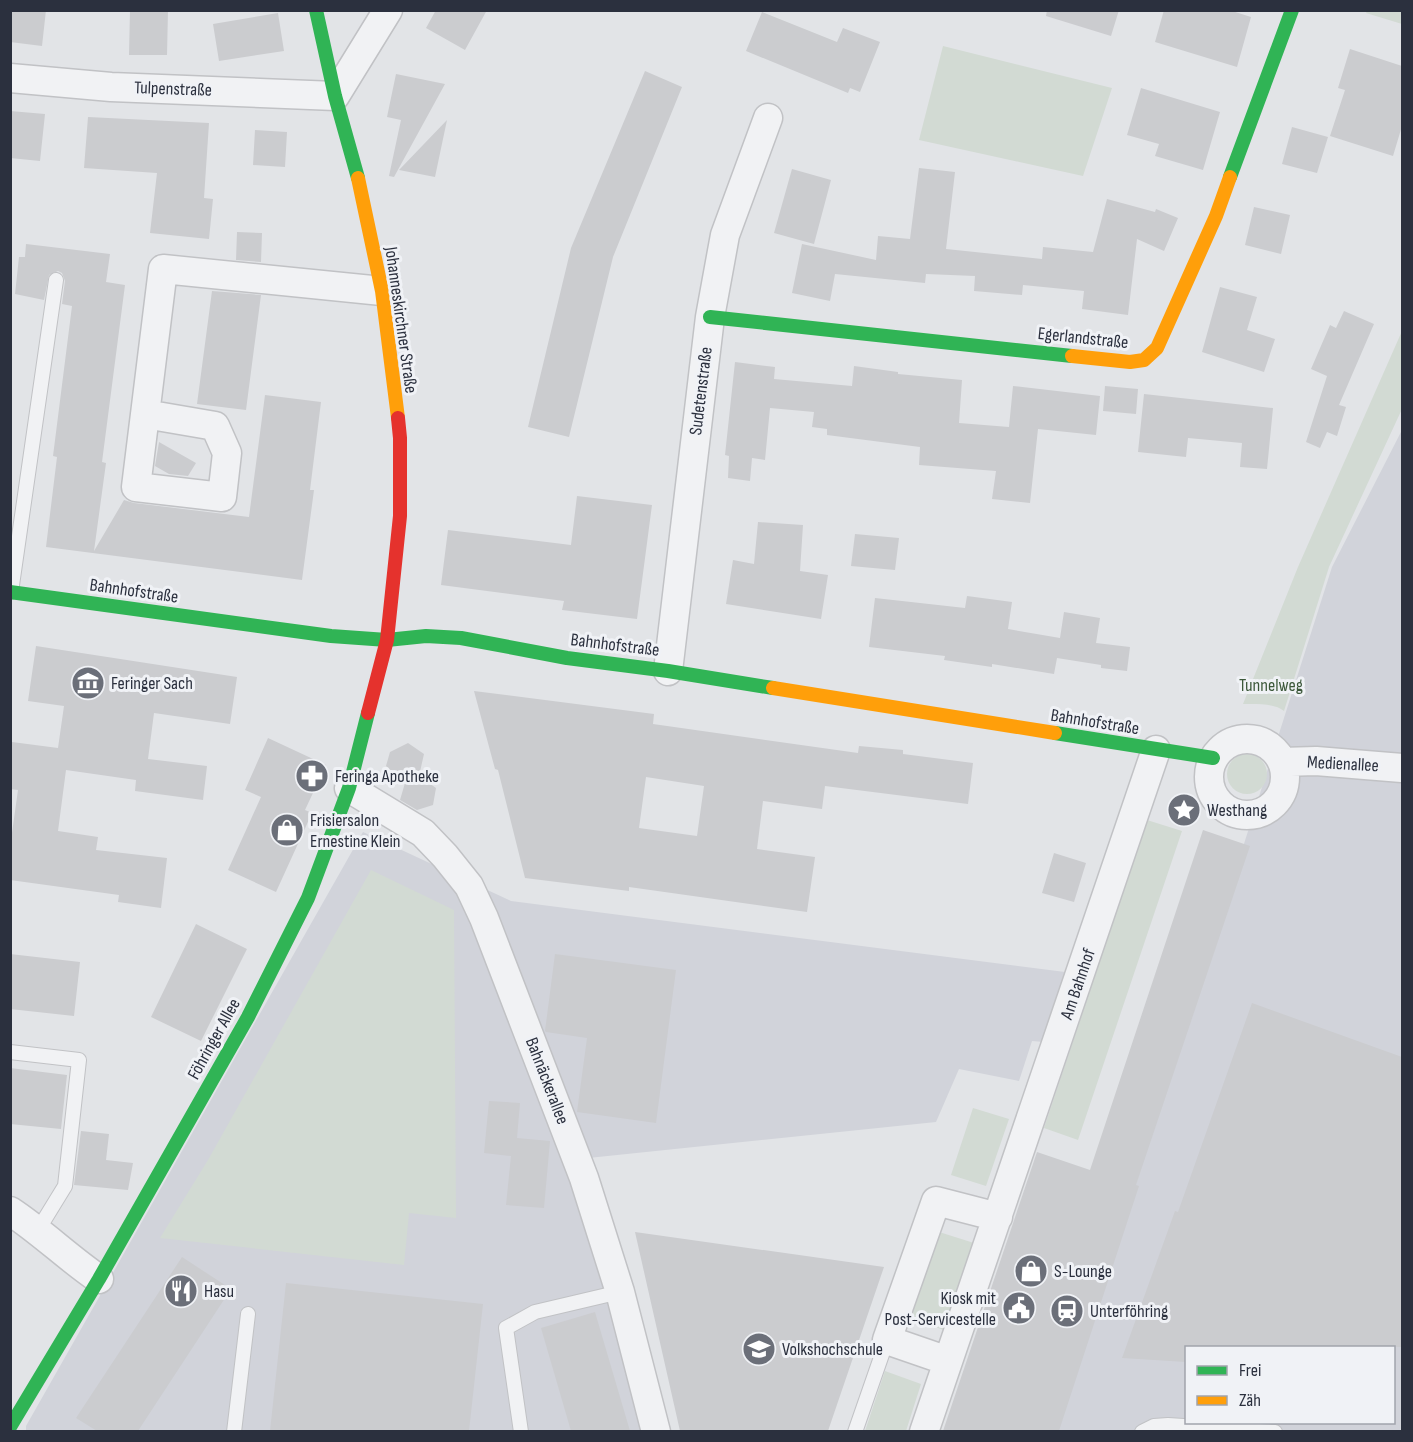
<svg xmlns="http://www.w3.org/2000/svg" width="1413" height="1442" font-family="'Sofia Sans Condensed',sans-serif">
	<rect width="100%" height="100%" fill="#e2e4e7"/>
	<!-- built -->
	<path fill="#d1d3da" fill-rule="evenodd" d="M1402 430V1431L1057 1432 1332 567ZM1186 1348H1394V1422H1186Z
		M363 832 511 901 1065 972 1044 1042 1032 1041 1019 1081 959 1069 936 1122 569 1160 648 1431 26 1432V1426Z"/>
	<!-- green -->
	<path fill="#d2dad3" d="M1367 11H1402V24L1366 13Z
		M943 46 1112 88 1083 176 919 140Z
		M1402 331V409L1329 567 1284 711C1274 703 1256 704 1243 704L1298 567Z
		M1227 774a20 20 0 1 1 40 0a20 20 0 1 1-40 0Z
		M1147 820 1182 831 1078 1140 1044 1128Z
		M371 870 454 910 456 1218 409 1213 404 1265 160 1238 208 1160Z
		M973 1108 1009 1119 986 1186 951 1175Z
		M936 1231 974 1243 944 1330 908 1318Z
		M885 1371 921 1384 906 1431H865Z"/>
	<!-- building -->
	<path fill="#cbcccf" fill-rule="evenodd" d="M10 10H46L42 46 10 42Z
		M130 10H168L167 55H129Z
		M436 10H487L465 50 426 28Z
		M1047 10H1119L1111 36 1046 16Z
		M1164 10H1229L1251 17 1237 67 1155 42Z
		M762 12 837 42 843 28 880 42 860 92 850 88 848 93 746 51Z
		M278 13 284 51 219 61 213 24Z
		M1350 49 1402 66V126L1393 156 1330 136 1345 90 1338 88Z
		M645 71 682 87 613 257 569 437 528 427 571 248Z
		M396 74 445 84 394 177 389 176 401 120 387 117Z
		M1141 88 1220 112 1203 170 1155 156 1159 144 1127 135Z
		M10 111 45 114 40 161 10 158Z
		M88 117 209 123 204 198 213 199 209 239 150 233 157 173 84 168Z
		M447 120 435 177 399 170Z
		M1292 127 1328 137 1317 173 1282 164Z
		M255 130 287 132 285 167 253 165Z
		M919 168 955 172 946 249 1042 259 1043 247 1093 252 1107 199 1155 212 1156 209 1178 218 1164 251 1137 239 1128 315 1082 309 1084 291 1023 285 1022 295 974 291 975 276 926 274 925 283 835 274 830 301 792 293 802 244 876 260 878 236 910 239Z
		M792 169 831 180 814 244 774 233Z
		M1254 207 1290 215 1281 254 1245 245Z
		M237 232 262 233 261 262 236 260Z
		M26 244 110 254 106 282 125 285 102 462 106 463 94 551 124 500 134 503 249 517 265 395 321 402 310 490H314L302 580 46 547 57 457 53 456 72 306 62 304 65 281 62 273 58 271 49 275 44 300 15 294 19 257H25Z
		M1220 287 1257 297 1247 330 1275 339 1264 372 1202 352Z
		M212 291 261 295 246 410 197 404Z
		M1344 311 1374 324 1339 405 1346 407 1337 436 1327 432 1320 448 1306 442 1327 376 1311 369 1330 325 1336 328Z
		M735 362 775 367 774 379 852 386 854 366 898 372V374L962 380 959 423 1009 427 1013 386 1100 396 1096 435 1038 429 1030 503 992 499 996 471 919 465 920 447 827 435V429L812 427 814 412 770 408 765 460 752 458 750 481 728 478 729 456 725 455Z
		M1105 386 1138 389 1136 414 1103 411Z
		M1144 394 1273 408 1267 469 1240 467 1242 443 1188 438 1186 457 1138 452Z
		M159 442 196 463 188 476 169 474 155 466Z
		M577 496 652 505 637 619 562 610 564 601 441 585 448 530 571 545Z
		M758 522 803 525 800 571 828 575 821 619 726 604 733 560 754 564Z
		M855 534 899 538 895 570 851 566Z
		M967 596 1012 602 1008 629 1060 638 1064 612 1100 618 1096 643 1130 647 1127 671 1101 668V665L1057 658 1054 674 992 664V667L944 660 945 656 869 647 875 598 965 608Z
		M36 646 237 677 230 724 154 713 148 759 207 766 203 800 135 791 136 780 66 770 58 831 98 837 96 850 167 858 161 908 118 902 119 895 10 880V847L18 790 10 789 12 742 58 748 64 706 28 701Z
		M474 691 654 714 653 724 858 753 859 746 903 750V754L973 763 968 804 825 786 822 809 763 801 757 849 815 857 807 912 629 887V891L525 878 498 770 495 769ZM646 777 704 786 697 836 639 828Z
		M268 738 326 765 305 810 312 813 276 892 228 870 261 797 245 790Z
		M408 743 424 754 419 776 436 788 433 805 417 810 400 800 405 783 386 766 390 752Z
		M1203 830 1250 846 1136 1185 1139 1186 1059 1431H943L1037 1152 1090 1170Z
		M1054 853 1086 863 1074 902 1042 893Z
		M196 924 247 949 201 1041 151 1017Z
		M10 954 80 962 74 1016 10 1009Z
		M555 954 676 970 656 1123 577 1112 587 1038 546 1032 545 1031Z
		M1252 1003 1402 1057V1347H1186V1362L1122 1358 1175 1211 1178 1212Z
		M10 1068 67 1075 61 1129 10 1124Z
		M489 1101 520 1103 517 1138 550 1141 544 1208 506 1205 511 1156 484 1153Z
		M81 1131 109 1134 106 1160 133 1163 128 1190 74 1185Z
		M635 1232 884 1267 828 1431H680Z
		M182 1257 231 1289 138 1431H97L76 1418Z
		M286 1283 483 1304 469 1431H270Z
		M595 1312 630 1431H571L541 1328Z"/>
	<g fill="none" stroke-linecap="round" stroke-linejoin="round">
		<!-- lane casing -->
		<g stroke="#c1c2c5" stroke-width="16">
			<path id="lane" d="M11 592 56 280
				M10 1052 79 1060 65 1186 38 1230
				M234 1432 248 1314
				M521 1432 506 1328 535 1312 620 1292
				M855 1432 887 1340
				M1142 1432 1154 1426 1168 1425 1275 1432"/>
		</g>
		<!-- street casing -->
		<g stroke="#c1c2c5" stroke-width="31">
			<path id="street" d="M10 78 111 87 335 96 388 10
				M145 414 215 426 227 453 222 497 136 487 163 269 382 291
				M668 671 710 317 725 235 768 118
				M1209 777a38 38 0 1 1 76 0a38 38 0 1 1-76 0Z
				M1282 762 1316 761 1402 768
				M349 788 423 833 445 856 469 886 484 918 584 1178 620 1292 656 1432
				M10 1211C42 1232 68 1258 99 1279
				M948 1361 887 1340 936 1201 998 1217
				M924 1432 1156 750"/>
		</g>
		<!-- lane -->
		<use href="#lane" stroke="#f1f2f4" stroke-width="14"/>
		<!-- street -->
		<use href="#street" stroke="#f1f2f4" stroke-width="28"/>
		<!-- fast -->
		<path stroke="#30b455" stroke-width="14" d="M316 10 335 96 358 178
			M1230 177 1292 10
			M710 317 1072 356
			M10 592 331 636 387 640 426 636 461 638 567 658 668 671 773 688
			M1055 733 1213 758
			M10 1427 99 1279 248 1017 308 898 349 788 368 713"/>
		<!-- slow -->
		<path stroke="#ff9f0a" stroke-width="14" d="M358 178 382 291 398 418
			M1072 356 1130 362 1144 360 1157 348 1216 216 1230 177
			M773 688 1055 733"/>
		<!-- jam -->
		<path stroke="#e5322d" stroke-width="14" d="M368 713 387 640 400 516V438L398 418"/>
	</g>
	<!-- icons -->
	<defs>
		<g id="museum-disc" transform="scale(1.725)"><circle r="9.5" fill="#6b6f79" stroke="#f0f2f6"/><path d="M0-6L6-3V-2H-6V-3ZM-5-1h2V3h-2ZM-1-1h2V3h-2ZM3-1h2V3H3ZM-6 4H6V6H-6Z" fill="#fff"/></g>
		<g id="pharmacy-disc" transform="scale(1.725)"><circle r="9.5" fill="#6b6f79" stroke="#f0f2f6"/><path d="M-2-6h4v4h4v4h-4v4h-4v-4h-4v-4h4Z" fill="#fff"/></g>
		<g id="sight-disc" transform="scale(1.725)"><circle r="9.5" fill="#6b6f79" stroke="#f0f2f6"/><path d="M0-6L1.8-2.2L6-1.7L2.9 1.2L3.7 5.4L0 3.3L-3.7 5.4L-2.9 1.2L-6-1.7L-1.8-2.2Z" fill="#fff"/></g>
		<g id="shop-disc" transform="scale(1.725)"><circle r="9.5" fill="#6b6f79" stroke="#f0f2f6"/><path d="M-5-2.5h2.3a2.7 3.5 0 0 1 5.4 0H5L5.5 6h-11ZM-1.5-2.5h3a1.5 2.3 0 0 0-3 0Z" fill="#fff"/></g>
		<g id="restaurant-disc" transform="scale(1.725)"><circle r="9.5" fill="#6b6f79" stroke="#f0f2f6"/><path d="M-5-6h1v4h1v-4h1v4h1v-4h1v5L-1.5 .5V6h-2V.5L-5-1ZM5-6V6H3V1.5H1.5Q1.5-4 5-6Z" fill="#fff"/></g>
		<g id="civic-disc" transform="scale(1.725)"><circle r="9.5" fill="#6b6f79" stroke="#f0f2f6"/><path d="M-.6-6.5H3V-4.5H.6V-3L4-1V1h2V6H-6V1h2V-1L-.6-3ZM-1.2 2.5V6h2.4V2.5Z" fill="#fff"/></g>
		<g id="station-disc" transform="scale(1.725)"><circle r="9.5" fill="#6b6f79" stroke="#f0f2f6"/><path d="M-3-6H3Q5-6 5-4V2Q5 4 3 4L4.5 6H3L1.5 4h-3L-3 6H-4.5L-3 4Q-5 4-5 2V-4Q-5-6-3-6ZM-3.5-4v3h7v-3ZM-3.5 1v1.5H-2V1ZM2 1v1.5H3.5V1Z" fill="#fff"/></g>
		<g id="university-disc" transform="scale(1.725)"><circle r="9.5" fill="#6b6f79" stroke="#f0f2f6"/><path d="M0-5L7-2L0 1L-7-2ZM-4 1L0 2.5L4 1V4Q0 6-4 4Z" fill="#fff"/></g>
	</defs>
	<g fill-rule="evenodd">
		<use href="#museum-disc" x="88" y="683"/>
		<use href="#pharmacy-disc" x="312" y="776"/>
		<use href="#sight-disc" x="1184" y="810"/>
		<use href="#shop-disc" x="287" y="830"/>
		<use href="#shop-disc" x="1031" y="1271"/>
		<use href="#restaurant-disc" x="181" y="1291"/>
		<use href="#civic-disc" x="1019" y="1308"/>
		<use href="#station-disc" x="1067" y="1311"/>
		<use href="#university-disc" x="759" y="1349"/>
	</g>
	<g text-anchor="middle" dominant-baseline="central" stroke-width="6" stroke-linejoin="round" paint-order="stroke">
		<!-- street labels -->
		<g font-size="18" fill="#2b303e" stroke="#f0f2f6">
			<text transform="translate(173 89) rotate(2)">Tulpenstraße</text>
			<text transform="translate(401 320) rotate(82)">Johanneskirchner Straße</text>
			<text transform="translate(1083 338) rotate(6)">Egerlandstraße</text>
			<text transform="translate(701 391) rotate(-83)">Sudetenstraße</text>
			<text transform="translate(134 591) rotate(8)">Bahnhofstraße</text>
			<text transform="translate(615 645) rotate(7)">Bahnhofstraße</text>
			<text transform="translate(1095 722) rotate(9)">Bahnhofstraße</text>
			<text transform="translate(1343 764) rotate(3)">Medienallee</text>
			<text transform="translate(1078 984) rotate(-71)">Am Bahnhof</text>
			<text transform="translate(214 1039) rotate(-61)">Föhringer Allee</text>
			<text transform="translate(547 1081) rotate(69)">Bahnäckerallee</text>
		</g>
		<!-- poi labels -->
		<g font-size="18" fill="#2b303e" stroke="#f0f2f6" text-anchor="start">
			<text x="111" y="683">Feringer Sach</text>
			<text x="335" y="776">Feringa Apotheke</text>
			<text x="1207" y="810">Westhang</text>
			<text x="310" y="820">Frisiersalon<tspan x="310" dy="21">Ernestine Klein</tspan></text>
			<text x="1054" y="1271">S-Lounge</text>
			<text x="204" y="1291">Hasu</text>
			<text x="996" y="1298" text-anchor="end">Kiosk mit<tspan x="996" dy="21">Post-Servicestelle</tspan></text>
			<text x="1090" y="1311">Unterföhring</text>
			<text x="782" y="1349">Volkshochschule</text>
		</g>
		<!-- park labels -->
		<g font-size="18" fill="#3c583a" stroke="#f0f2f6">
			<text x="1271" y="685">Tunnelweg</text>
		</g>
	</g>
	<!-- border -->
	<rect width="1413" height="1442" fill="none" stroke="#2b303e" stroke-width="24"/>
	<!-- legend -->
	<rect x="1185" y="1346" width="210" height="78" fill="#f0f2f6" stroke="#a1a4ac" stroke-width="1.5"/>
	<rect x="1197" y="1366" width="30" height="9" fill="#30b455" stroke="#a1a4ac" stroke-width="1.5"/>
	<text x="1239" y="1376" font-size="18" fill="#2b303e">Frei</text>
	<rect x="1197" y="1396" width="30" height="9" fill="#ff9f0a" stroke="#a1a4ac" stroke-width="1.5"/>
	<text x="1239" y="1406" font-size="18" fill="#2b303e">Zäh</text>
</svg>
